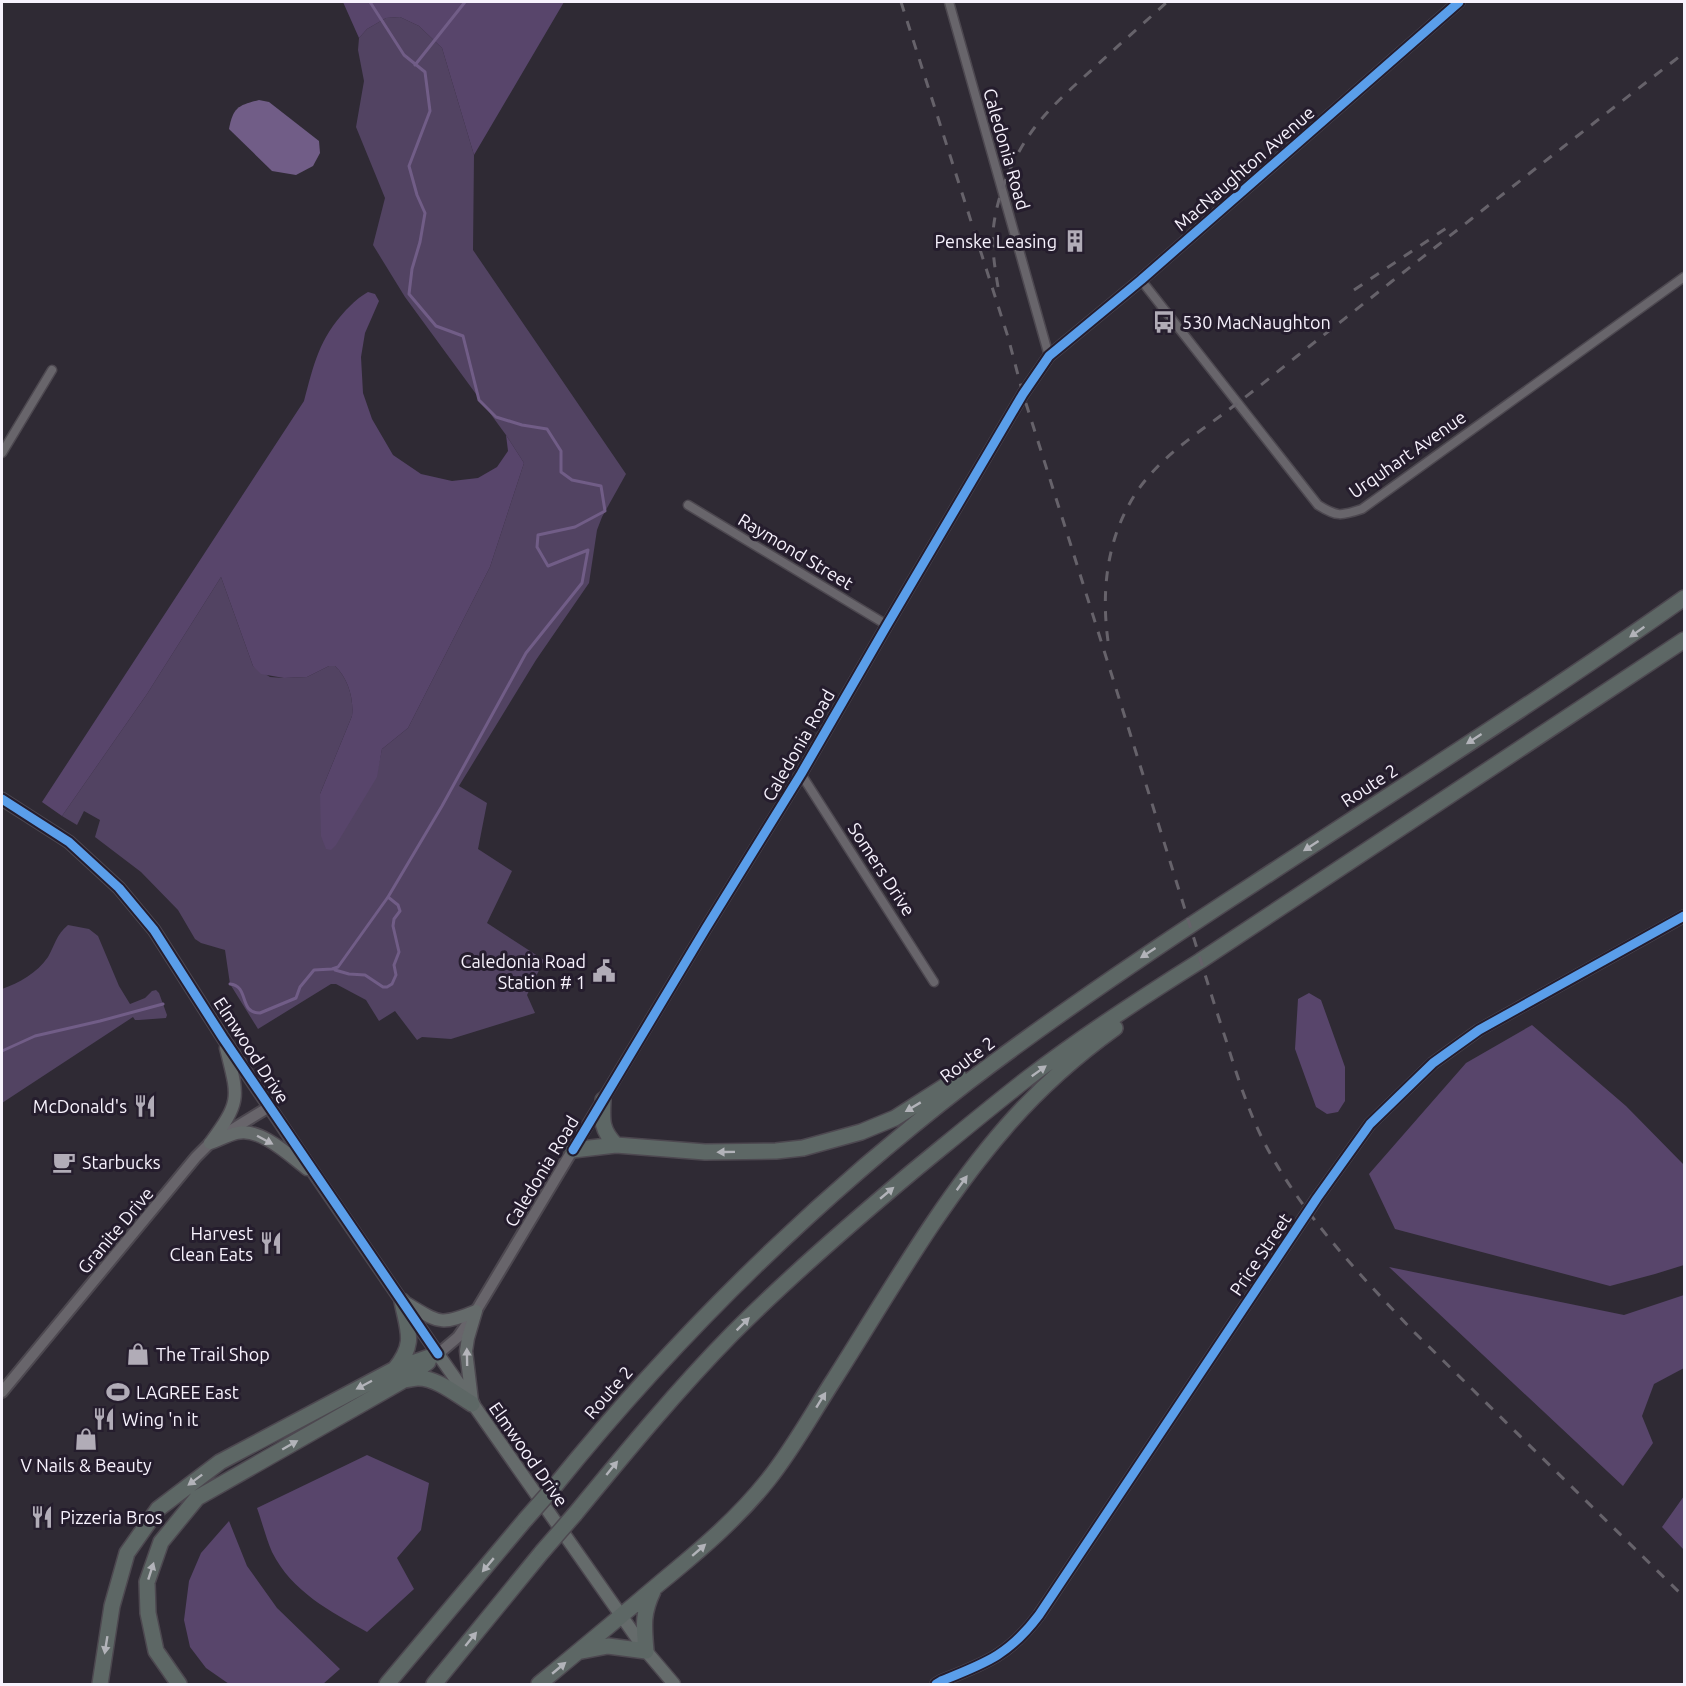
<svg xmlns="http://www.w3.org/2000/svg" width="1686" height="1686" font-family="Ubuntu,sans-serif">
	<rect width="100%" height="100%" fill="#2f2a34"/>
	<!-- green -->
	<path fill="#524362" d="M400 17 419 26 442 48 474 155 473 250 626 474 602 517 597 530 589 583 536 660 459 786 487 803 478 849 512 871 487 923 544 960 527 995 535 1013 451 1039 422 1037 417 1040 395 1011 379 1021 366 1000 336 984H331L258 1029 230 984 225 950 201 943 195 939 178 910 141 872 95 837 100 820 84 811 77 825 62 816 147 694 221 577 253 666 270 677 284 678 307 677 329 666H335C348 678 354 699 352 716L320 794 376 777 382 749 408 728 490 567 524 463 506 435 405 297 373 245 385 198 356 127 364 81 358 50 359 38 367 29 386 18Z
		M68 925 89 929 98 936 119 986 130 1004 145 998 152 991 156 990 159 993 167 1015 166 1018 139 1020H135L133 1017 2 1103V989C19 983 37 973 48 957 55 945 56 935 68 925Z"/>
	<!-- forest -->
	<path fill="#58456b" d="M343 2H564L474 155 442 48 419 26 400 17 386 18 367 29 359 38Z
		M368 292 375 294 379 301 365 333 361 357 363 393 372 419 393 455 421 474 452 481 478 478 497 467 508 451 506 435 524 463 490 567 408 728 382 749 377 777 336 845 331 850 326 849 321 836 320 794 352 716C354 699 348 678 335 666H329L307 677 284 678 261 674 253 666 221 577 147 694 62 816 42 802 304 401C314 364 319 339 346 310 353 303 359 297 368 292Z
		M1309 993 1321 1000 1345 1067V1101L1338 1112 1327 1114 1316 1107 1295 1049 1298 999Z
		M1532 1025 1626 1106 1684 1165V1265L1655 1274 1610 1286 1395 1229 1369 1174 1466 1063Z
		M1389 1267 1624 1315 1684 1295V1368L1654 1384 1642 1416 1653 1443 1623 1486Z
		M367 1455 429 1483 421 1530 397 1558 414 1589 367 1632C330 1611 292 1592 272 1552 266 1538 262 1522 257 1508Z
		M1684 1496V1550L1662 1527Z
		M229 1521 247 1566 277 1608 340 1669 323 1684H229L206 1668 190 1647 184 1620 189 1581 201 1553Z"/>
	<!-- water -->
	<path fill="#715d87" d="M259 100 269 102 319 141 320 153 313 166 296 175 272 171 229 129C233 107 239 105 259 100Z"/>
	<g fill="none" stroke-linecap="round" stroke-linejoin="round">
		<!-- stream -->
		<path stroke="#715d87" stroke-width="3" d="M415 65 465 2
			M335 970 349 974 365 975 383 987H387L392 984 396 975 394 965 399 952 393 926 394 919 400 911 398 905 388 897
			M230 984C250 986 238 1013 260 1013L296 998 300 987 314 970 332 969 338 967 388 897 442 806 526 653 582 583 588 550 548 566 537 547 538 535 575 527 605 511 601 486 572 480 561 472V451L547 429 522 425 496 417 479 400 463 336 436 326 409 294 412 269 420 242 425 213 417 195 409 166 430 111 425 72 404 55 370 2
			M2 1051 35 1036 100 1021 163 1004"/>
		<!-- minor casing -->
		<g stroke="#4d4850" stroke-width="11">
			<path id="minor" d="M949 2 1049 356
				M1141 280 1318 505C1337 517 1341 516 1362 509L1684 277
				M2 453 52 370
				M688 505 887 625
				M801 774 934 982"/>
		</g>
		<!-- tertiary casing -->
		<g stroke="#4d4850" stroke-width="14">
			<path id="tertiary" d="M438 1354 458 1337 476 1311 706 928 801 774 887 625 1023 394 1049 356 1141 280 1459 2
				M2 1392 196 1157 210 1143 269 1107
				M936 1684 941 1681C986 1663 1009 1655 1039 1615L1317 1198 1370 1124 1433 1063 1479 1030 1684 916"/>
		</g>
		<!-- primary casing -->
		<g stroke="#4d4850" stroke-width="15">
			<path id="primary" d="M2 799 69 842 119 888 154 930 223 1038 316 1176 438 1354 646 1651 674 1684
				M211 1142C242 1100 238 1097 226 1048
				M210 1143C219 1140 228 1135 237 1133 260 1127 290 1156 307 1169
				M406 1303C440 1323 439 1326 476 1311
				M472 1401 466 1351 468 1338 476 1311"/>
		</g>
		<!-- motorway casing -->
		<g stroke="#4d4850" stroke-width="18">
			<path id="motorway" d="M603 1100C602 1120 601 1130 616 1145
				M573 1150 616 1145 705 1152 776 1151 803 1148 861 1132 895 1118 959 1077
				M395 1369C416 1343 408 1332 402 1301
				M404 1380C408 1380 414 1378 418 1378 437 1378 457 1395 472 1404
				M554 1487C676 1336 815 1200 968 1082 1061 1011 1158 946 1255 883 1398 789 1544 697 1684 598
				M575 1514C626 1452 677 1390 733 1333 790 1276 850 1224 912 1172 950 1141 988 1109 1028 1078 1083 1036 1141 998 1200 961L1684 640
				M582 1651 608 1646 646 1651C644 1627 642 1614 653 1591
				M100 1684 112 1606 127 1553 158 1509 220 1462 395 1369 438 1354
				M179 1684 156 1651 148 1613 147 1582 161 1542 197 1498 404 1380 428 1362
				M387 1684 525 1520
				M434 1684 542 1552
				M539 1684C579 1651 620 1617 660 1583 699 1551 737 1519 768 1480 793 1449 813 1412 835 1378 889 1293 939 1204 1005 1128 1037 1091 1076 1056 1115 1028"/>
		</g>
		<!-- minor -->
		<use href="#minor" stroke="#68656b" stroke-width="8"/>
		<!-- tertiary -->
		<use href="#tertiary" stroke="#68656b" stroke-width="10"/>
		<!-- primary -->
		<use href="#primary" stroke="#656b6b" stroke-width="12"/>
		<!-- motorway -->
		<use href="#motorway" stroke="#5d6765" stroke-width="15"/>
		<!-- rail -->
		<path stroke="#66626a" stroke-width="3" stroke-dasharray="10 10" stroke-linecap="butt" d="M901 2 1008 337 1023 394C1075 558 1127 723 1178 887 1194 938 1209 989 1226 1040 1238 1079 1251 1120 1271 1155 1309 1222 1362 1277 1414 1332L1684 1597
			M998 287C995 269 992 250 993 232 996 196 1013 156 1035 127 1053 104 1075 85 1096 66 1120 44 1144 23 1167 2
			M1354 290 1451 225
			M1108 641C1101 590 1107 537 1136 493 1157 461 1189 439 1219 417 1242 400 1265 382 1287 364 1419 260 1551 156 1684 53"/>
		<!-- motorway-bridge casing -->
		<g stroke="#4d4850" stroke-width="18" stroke-linecap="butt">
			<path id="motorway-bridge" d="M525 1520 554 1487
				M542 1552 575 1514"/>
		</g>
		<!-- motorway-bridge -->
		<use href="#motorway-bridge" stroke="#5d6765" stroke-width="15"/>
		<!-- cycleway casing -->
		<g stroke="#251d2d" stroke-width="13">
			<path id="cycleway" d="M2 799 69 842 119 888 154 930 223 1038 438 1354
				M573 1150 706 928 801 774 887 625 1023 394 1049 356 1141 280 1459 2
				M936 1684 941 1681C986 1663 1009 1655 1039 1615L1317 1198 1370 1124 1433 1063 1479 1030 1684 916"/>
		</g>
		<!-- cycleway -->
		<use href="#cycleway" stroke="#5a9eea" stroke-width="9"/>
	</g>
	<!-- one-way arrows -->
	<defs><path id="oneway-solid" d="M-6-.8H1V-3.2L6.5 0L1 3.2V.8H-6Z" transform="scale(1.5)"/></defs>
	<g fill="#b2b3b9">
		<use href="#oneway-solid" transform="translate(1637 632) rotate(145)"/>
		<use href="#oneway-solid" transform="translate(1474 739) rotate(147)"/>
		<use href="#oneway-solid" transform="translate(1311 846) rotate(147)"/>
		<use href="#oneway-solid" transform="translate(1148 953) rotate(147)"/>
		<use href="#oneway-solid" transform="translate(1039 1071) rotate(-36)"/>
		<use href="#oneway-solid" transform="translate(913 1107) rotate(149)"/>
		<use href="#oneway-solid" transform="translate(726 1152) rotate(179)"/>
		<use href="#oneway-solid" transform="translate(962 1183) rotate(-54)"/>
		<use href="#oneway-solid" transform="translate(887 1193) rotate(-40)"/>
		<use href="#oneway-solid" transform="translate(743 1324) rotate(-45)"/>
		<use href="#oneway-solid" transform="translate(364 1385) rotate(152)"/>
		<use href="#oneway-solid" transform="translate(821 1400) rotate(-58)"/>
		<use href="#oneway-solid" transform="translate(290 1445) rotate(-30)"/>
		<use href="#oneway-solid" transform="translate(612 1468) rotate(-51)"/>
		<use href="#oneway-solid" transform="translate(195 1480) rotate(143)"/>
		<use href="#oneway-solid" transform="translate(699 1550) rotate(-41)"/>
		<use href="#oneway-solid" transform="translate(488 1565) rotate(130)"/>
		<use href="#oneway-solid" transform="translate(151 1571) rotate(-72)"/>
		<use href="#oneway-solid" transform="translate(471 1639) rotate(-51)"/>
		<use href="#oneway-solid" transform="translate(106 1645) rotate(99)"/>
		<use href="#oneway-solid" transform="translate(559 1668) rotate(-40)"/>
	</g>
	<g fill="#b5b5bb">
		<use href="#oneway-solid" transform="translate(265 1140) rotate(28)"/>
		<use href="#oneway-solid" transform="translate(467 1357) rotate(-91)"/>
	</g>
	<!-- icons -->
	<defs>
		<g id="building-bare" transform="scale(1.8)"><path d="M-4-6H4V6H1V3H-1V6H-4ZM-2.5-4.3h1.7v1.8h-1.7ZM.8-4.3h1.7v1.8H.8ZM-2.5-1h1.7V.8h-1.7ZM.8-1h1.7V.8H.8Z" fill="#b1acb7" stroke="#251d2d" stroke-width="2.5" paint-order="stroke"/></g>
		<g id="bus-bare" transform="scale(1.8)"><path d="M-5-6H5V4H4V6H2V4H-2V6H-4V4H-5ZM-3.5-4V0h7V-4ZM-3.5 1.2v1.5H-2V1.2ZM2 1.2v1.5H3.5V1.2Z" fill="#b1acb7" stroke="#251d2d" stroke-width="2.5" paint-order="stroke"/></g>
		<g id="civic-bare" transform="scale(1.8)"><path d="M-.6-6.5H3V-4.5H.6V-3L4-1V1h2V6H-6V1h2V-1L-.6-3ZM-1.2 2.5V6h2.4V2.5Z" fill="#b1acb7" stroke="#251d2d" stroke-width="2.5" paint-order="stroke"/></g>
		<g id="restaurant-bare" transform="scale(1.8)"><path d="M-5-6h1v4h1v-4h1v4h1v-4h1v5L-1.5 .5V6h-2V.5L-5-1ZM5-6V6H3V1.5H1.5Q1.5-4 5-6Z" fill="#b1acb7" stroke="#251d2d" stroke-width="2.5" paint-order="stroke"/></g>
		<g id="cafe-bare" transform="scale(1.8)"><path d="M-5.5-4.5H6V0H3Q3 3.5 0 3.5H-2.5Q-5.5 3.5-5.5 0ZM3-3.2v2h1.7v-2ZM-6 4.5H4V6H-6Z" fill="#b1acb7" stroke="#251d2d" stroke-width="2.5" paint-order="stroke"/></g>
		<g id="shop-bare" transform="scale(1.8)"><path d="M-5-2.5h2.3a2.7 3.5 0 0 1 5.4 0H5L5.5 6h-11ZM-1.5-2.5h3a1.5 2.3 0 0 0-3 0Z" fill="#b1acb7" stroke="#251d2d" stroke-width="2.5" paint-order="stroke"/></g>
		<g id="stadium-bare" transform="scale(1.8)"><path d="M0-5a6.5 5 0 1 0 0 10a6.5 5 0 1 0 0-10ZM-3.5-1.8h7v3.6h-7Z" fill="#b1acb7" stroke="#251d2d" stroke-width="2.5" paint-order="stroke"/></g>
	</defs>
	<g fill-rule="evenodd">
		<use href="#building-bare" x="1075" y="241"/>
		<use href="#bus-bare" x="1164" y="322"/>
		<use href="#civic-bare" x="604" y="971"/>
		<use href="#restaurant-bare" x="145" y="1106"/>
		<use href="#cafe-bare" x="64" y="1162"/>
		<use href="#restaurant-bare" x="271" y="1243"/>
		<use href="#shop-bare" x="138" y="1354"/>
		<use href="#stadium-bare" x="118" y="1392"/>
		<use href="#restaurant-bare" x="104" y="1419"/>
		<use href="#shop-bare" x="86" y="1439"/>
		<use href="#restaurant-bare" x="42" y="1517"/>
	</g>
	<g text-anchor="middle" dominant-baseline="central" stroke-width="6" stroke-linejoin="round" paint-order="stroke">
		<!-- street labels -->
		<g font-size="18" fill="#f7f2fd" stroke="#251d2d">
			<text transform="translate(1007 149) rotate(74)">Caledonia Road</text>
			<text transform="translate(1244 168) rotate(-41)">MacNaughton Avenue</text>
			<text transform="translate(1407 454) rotate(-35)">Urquhart Avenue</text>
			<text transform="translate(796 551) rotate(31)">Raymond Street</text>
			<text transform="translate(798 745) rotate(-60)">Caledonia Road</text>
			<text transform="translate(1369 785) rotate(-33)">Route 2</text>
			<text transform="translate(882 869) rotate(57)">Somers Drive</text>
			<text transform="translate(252 1050) rotate(57)">Elmwood Drive</text>
			<text transform="translate(967 1059) rotate(-37)">Route 2</text>
			<text transform="translate(541 1171) rotate(-59)">Caledonia Road</text>
			<text transform="translate(115 1230) rotate(-50)">Granite Drive</text>
			<text transform="translate(1260 1254) rotate(-56)">Price Street</text>
			<text transform="translate(608 1392) rotate(-49)">Route 2</text>
			<text transform="translate(529 1454) rotate(55)">Elmwood Drive</text>
		</g>
		<!-- poi labels -->
		<g font-size="18" fill="#f7f2fd" stroke="#251d2d" text-anchor="start">
			<text x="1057" y="241" text-anchor="end">Penske Leasing</text>
			<text x="1182" y="322">530 MacNaughton</text>
			<text x="586" y="961" text-anchor="end">Caledonia Road<tspan x="586" dy="21">Station # 1</tspan></text>
			<text x="127" y="1106" text-anchor="end">McDonald's</text>
			<text x="82" y="1162">Starbucks</text>
			<text x="253" y="1233" text-anchor="end">Harvest<tspan x="253" dy="21">Clean Eats</tspan></text>
			<text x="156" y="1354">The Trail Shop</text>
			<text x="136" y="1392">LAGREE East</text>
			<text x="122" y="1419">Wing 'n it</text>
			<text x="86" y="1465" text-anchor="middle">V Nails &amp; Beauty</text>
			<text x="60" y="1517">Pizzeria Bros</text>
		</g>
	</g>
	<!-- border -->
	<rect width="1686" height="1686" fill="none" stroke="#f7f2fd" stroke-width="6"/>
</svg>
